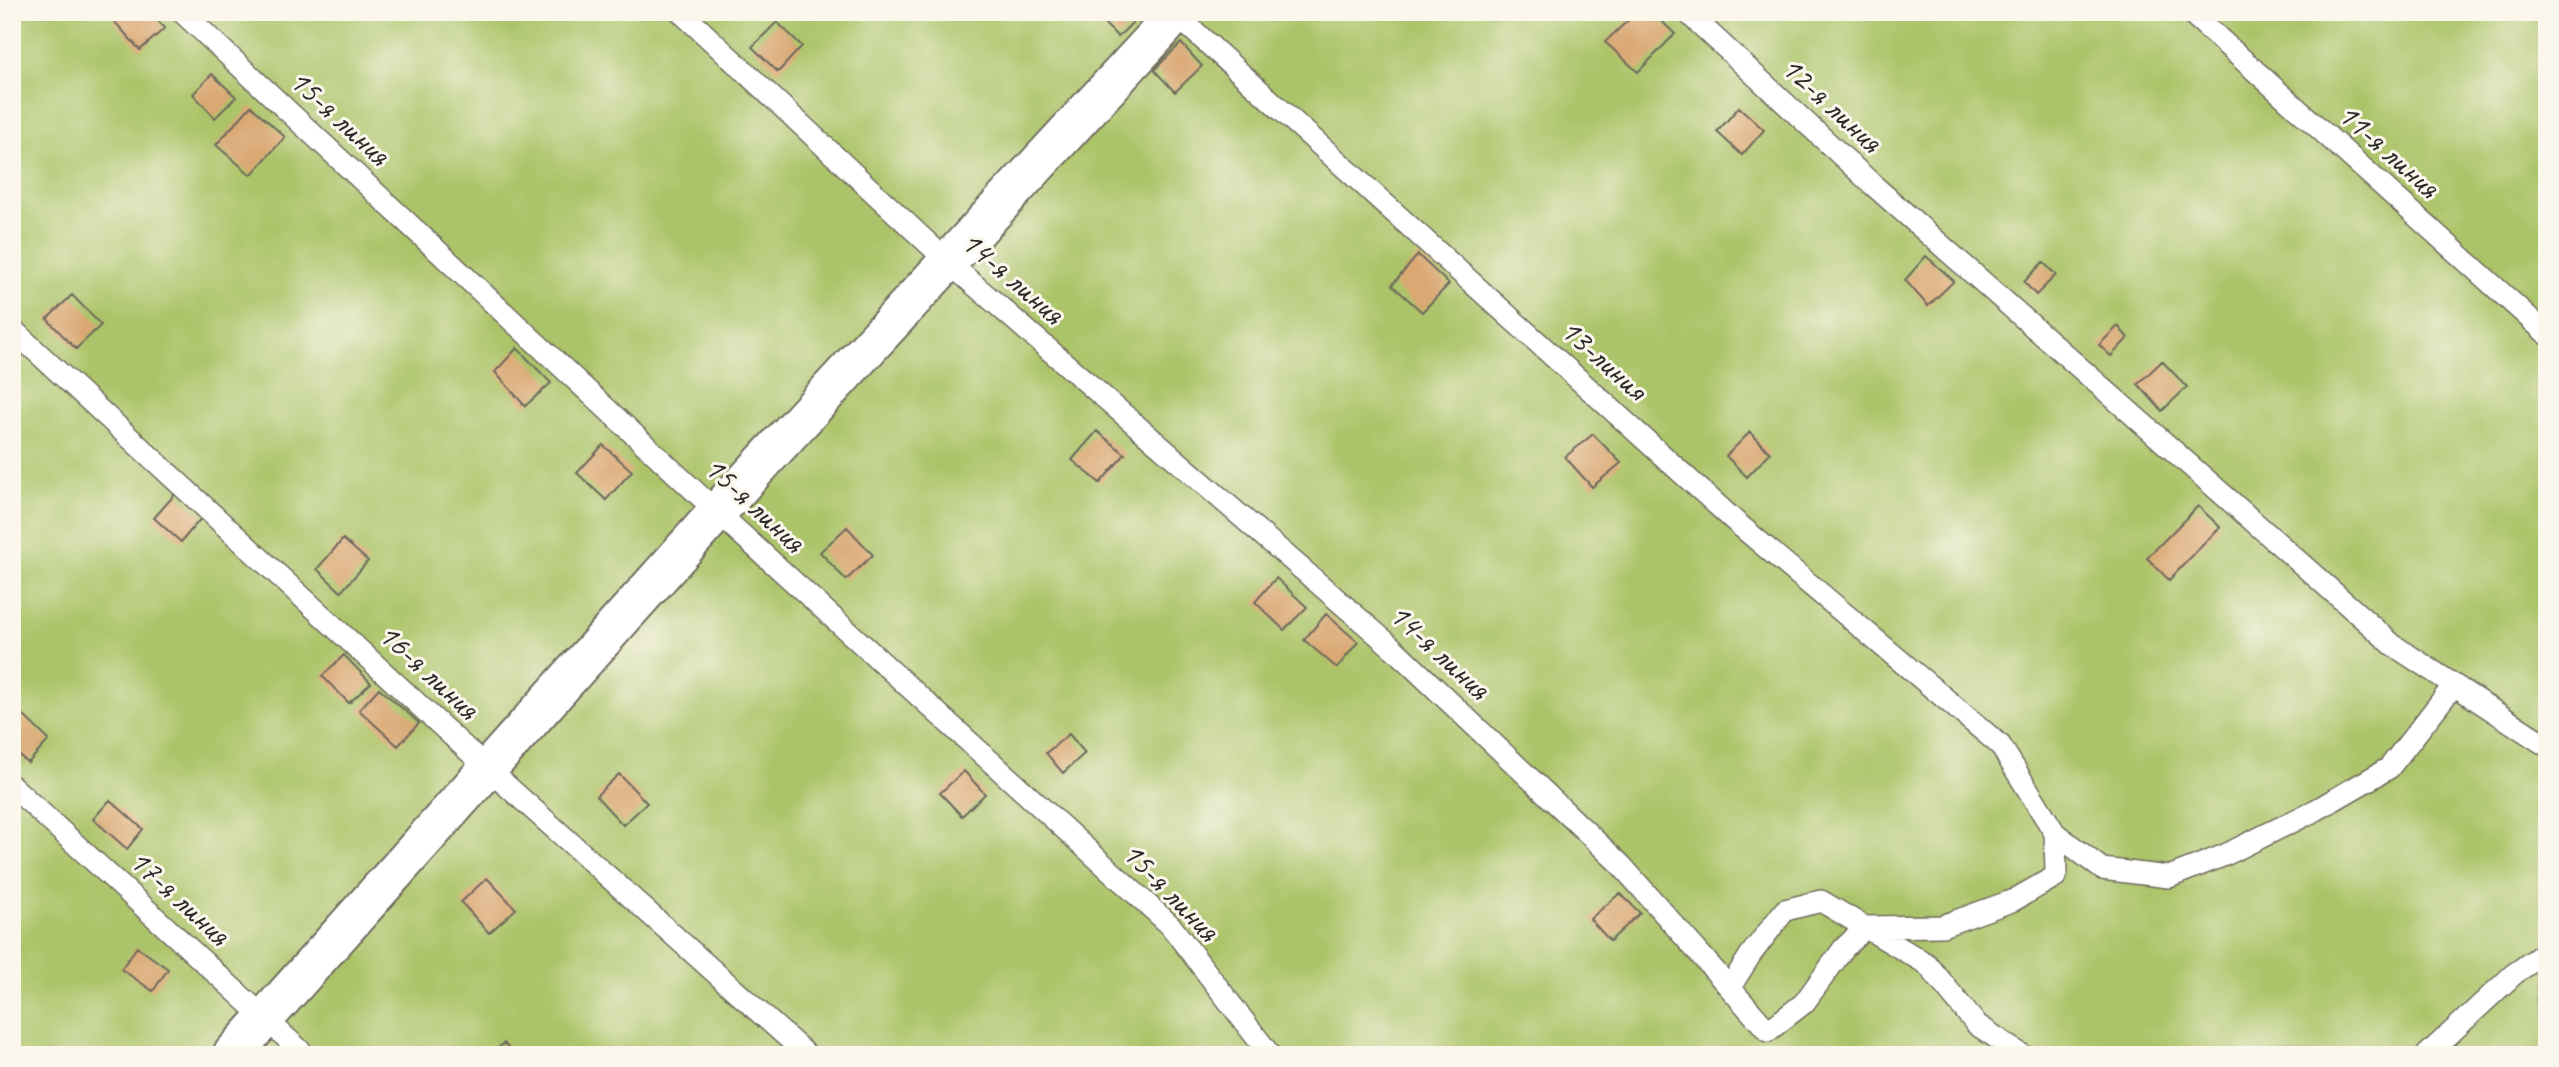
<svg xmlns="http://www.w3.org/2000/svg" width="2559" height="1067" font-family="Caveat,sans-serif">
	<rect width="100%" height="100%" fill="#fbf7ec"/>
	<filter id="ink" filterUnits="userSpaceOnUse"><feTurbulence type="fractalNoise" baseFrequency=".0143" numOctaves="2"/><feDisplacementMap in="SourceGraphic" scale="14" xChannelSelector="R" yChannelSelector="G"/><feConvolveMatrix kernelMatrix="1 2 1 2 8 2 1 2 1" color-interpolation-filters="sRGB"/></filter>
	<filter id="wash" filterUnits="userSpaceOnUse"><feTurbulence type="fractalNoise" baseFrequency=".00686" numOctaves="4" result="noise"/><feDisplacementMap in="SourceGraphic" scale="28" xChannelSelector="R" yChannelSelector="G"/><feGaussianBlur stdDeviation="1.57" result="paint"/><feColorMatrix in="noise" values="0 0 0 0 0 0 0 0 0 0 0 0 0 0 0 0 0 1.4 0 .05"/><feComposite in="paint" operator="in"/></filter>
	<g filter="url(#wash)">
		<rect width="100%" height="100%" fill="#ecdebb"/>
		<!-- green -->
		<path fill="#acc469" stroke="#6c784a" stroke-width="2" d="M12 12H2547V1055H12Z"/>
		<g id="blocks">
			<!-- building -->
			<path fill="#daa873" d="M121 12H149L165 28 140 50 113 20Z
				M1103 12H1137L1140 15 1118 37 1098 17Z
				M1637 12H1652L1675 34 1638 72 1605 42Z
				M777 22 802 46 778 72 752 47Z
				M1181 43 1202 66 1175 92 1154 70Z
				M212 74 236 97 215 118 193 94Z
				M251 106 285 137 251 175 216 145Z
				M1739 107 1764 130 1742 155 1717 132Z
				M1418 255 1449 284 1422 312 1392 285Z
				M1926 256 1954 281 1928 306 1905 280Z
				M2043 262 2056 275 2036 295 2024 282Z
				M72 295 101 325 76 349 47 319Z
				M2118 326 2128 338 2111 356 2099 345Z
				M517 348 551 383 525 406 495 372Z
				M2162 361 2187 387 2162 411 2138 384Z
				M1097 431 1125 454 1100 483 1072 460Z
				M1750 432 1770 453 1747 477 1726 456Z
				M1593 434 1621 463 1592 487 1565 457Z
				M603 445 632 471 606 500 577 473Z
				M176 493 203 516 181 542 154 518Z
				M2198 506 2220 527 2169 580 2147 558Z
				M847 527 873 555 846 580 820 552Z
				M343 539 368 561 341 592 317 569Z
				M1276 578 1307 607 1284 630 1255 602Z
				M1326 614 1358 642 1337 668 1304 640Z
				M344 655 371 683 349 703 322 676Z
				M379 688 419 723 398 746 359 710Z
				M20 712 49 740 28 763 12 749V720Z
				M1069 734 1085 753 1063 773 1046 753Z
				M964 771 985 794 962 816 940 793Z
				M619 774 647 803 623 825 596 796Z
				M110 800 143 829 127 849 93 819Z
				M487 878 516 909 489 933 461 902Z
				M1620 893 1640 913 1610 941 1590 919Z
				M137 947 168 969 153 991 121 969Z
				M504 1043 514 1055H490Z"/>
		</g>
	</g>
	<g filter="url(#ink)">
		<use href="#blocks" fill-opacity="0" stroke="#6f6a5d" stroke-width="2"/>
		<g fill="none" stroke-linecap="round" stroke-linejoin="round">
			<!-- lane casing -->
			<g stroke="#6f6a5d" stroke-width="24">
				<path id="lane" d="M182 12 717 512 1170 925 1270 1055
					M681 12 948 262 1394 649 1621 865 1768 1031 1804 1003 1844 948 1866 927 1942 926 2014 900 2056 876 2055 833 2000 745 1737 523 1173 12
					M1687 12 1872 184 2393 645 2547 746
					M2190 12 2547 334
					M12 329 487 768 807 1055
					M12 786 305 1055
					M2055 833 2102 869 2169 877 2225 855 2316 810 2389 768 2454 685
					M1730 987 1751 954 1785 910 1821 901 1927 964 1976 1024 2022 1055
					M2427 1055 2514 974 2547 951"/>
			</g>
			<!-- street casing -->
			<g stroke="#6f6a5d" stroke-width="42">
				<path id="street" d="M232 1055 717 512 1178 12"/>
			</g>
			<!-- lane -->
			<use href="#lane" stroke="#fff" stroke-width="21"/>
			<!-- street -->
			<use href="#street" stroke="#fff" stroke-width="38"/>
		</g>
	</g>
	<g text-anchor="middle" dominant-baseline="central" stroke-width="6" stroke-linejoin="round" paint-order="stroke">
		<!-- street labels -->
		<g font-size="33" fill="#2b2b2b" stroke="#fbf7ec">
			<text transform="translate(1832 104) rotate(43)">12-я линия</text>
			<text transform="translate(340 117) rotate(43)">15-я линия</text>
			<text transform="translate(2389 150) rotate(42)">11-я линия</text>
			<text transform="translate(1013 277) rotate(41)">14-я линия</text>
			<text transform="translate(1604 359) rotate(42)">13-линия</text>
			<text transform="translate(755 504) rotate(43)">15-я линия</text>
			<text transform="translate(1440 651) rotate(43)">14-я линия</text>
			<text transform="translate(429 671) rotate(43)">16-я линия</text>
			<text transform="translate(1171 891) rotate(46)">15-я линия</text>
			<text transform="translate(180 897) rotate(43)">17-я линия</text>
		</g>
	</g>
	<!-- margin -->
	<rect width="2559" height="1067" fill="none" stroke="#fbf7ec" stroke-width="42"/>
</svg>
